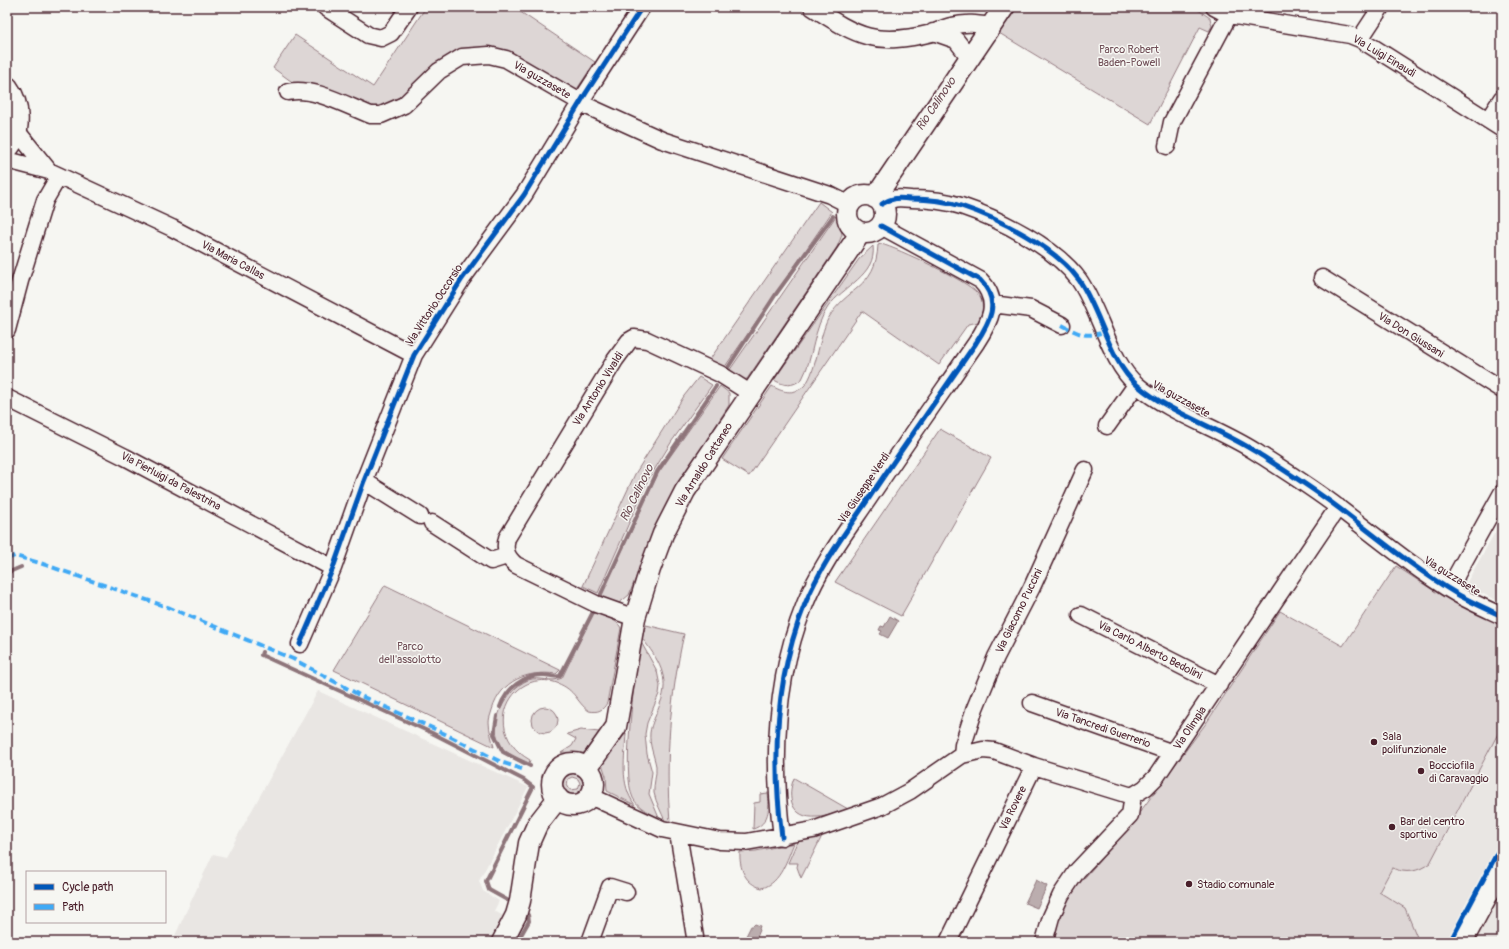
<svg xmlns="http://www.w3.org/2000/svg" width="1509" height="949" font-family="Pangolin,sans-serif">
	<rect width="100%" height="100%" fill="#f6f6f2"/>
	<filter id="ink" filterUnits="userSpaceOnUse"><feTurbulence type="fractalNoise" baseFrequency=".025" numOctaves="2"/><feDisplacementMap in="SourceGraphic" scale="8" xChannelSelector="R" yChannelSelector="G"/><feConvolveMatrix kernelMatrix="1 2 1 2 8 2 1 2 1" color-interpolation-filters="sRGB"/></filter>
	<g filter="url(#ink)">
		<!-- built -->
		<path fill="#e9e6e3" d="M1502 520V603L1469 587 1467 582Z
			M318 691 528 787 479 881 483 891 499 901 494 911 504 916 490 942H172L213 854 226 857Z
			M1502 726V942H1419L1405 908 1379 892 1392 868 1400 872 1443 841Z"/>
		<!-- green -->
		<path fill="#ddd6d5" stroke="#947a80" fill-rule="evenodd" d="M426 7H513L595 62 575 92 483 48 384 111 295 84 273 68 295 35 373 87Z
			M1018 7H1194L1210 18 1212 26 1209 31 1200 27 1150 124 999 33Z
			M819 202 832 212 722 371 706 365Z
			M836 216 841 228 842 235 837 247 747 379 741 380 727 374Z
			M881 244C897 248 968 281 977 293 985 302 983 312 979 322L968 324 939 365 862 311 749 476 722 459 772 386C782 392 793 395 803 387 816 376 819 336 828 319 846 287 876 289 878 245Z
			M873 246C877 275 842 287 828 307 813 328 814 357 802 379 792 387 785 386 774 380L859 259Z
			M699 377 712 385 672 441 648 480 598 593 583 586 635 474 684 396Z
			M720 386 729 393V405L680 482 652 537 629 595 618 604 602 600 603 597 601 596 659 472Z
			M940 429 991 458 901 616 835 582Z
			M1396 566 1442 596 1502 625V726L1430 863C1418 872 1406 874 1392 868L1379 892 1405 908 1419 942H1054L1059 918 1071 893 1125 832 1207 722 1280 611 1343 646Z
			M385 585 560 670 556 674C528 670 501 680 492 710 491 714 489 718 489 722 489 730 492 739 494 747L334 670Z
			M594 612C603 616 617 619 621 628L607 703C603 710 598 713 589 711 576 702 576 690 557 683 512 667 479 731 530 760L529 763C521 759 508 755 502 747 486 726 506 689 528 680 539 676 552 683 562 678Z
			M646 625 684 634C670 697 665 758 670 822L665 821C662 813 656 803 654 793 653 784 657 775 656 766 654 755 649 745 650 733 651 723 657 714 660 704 671 678 658 659 642 638Z
			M641 642 657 671 660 686 659 694 647 723 645 734 647 754 652 772 649 794 659 818C650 813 638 808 633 798 621 774 635 671 641 642Z
			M532 720a13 13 0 1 1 26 0a13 13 0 1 1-26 0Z
			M581 730 599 732 584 753H561L572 746 576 739 567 734Z
			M626 733C625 757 619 784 635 805L607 791 606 776 602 764Z
			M571 773 578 774 584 782 581 791 575 795 566 792 562 786 563 779ZM572 777 578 779 580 783 578 789 570 790 567 785 568 779Z
			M794 778 848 809C838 812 827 817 817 817 792 819 786 798 794 778Z
			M768 793C770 808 769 824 753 829L754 803 760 802V794Z
			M822 836 801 878 797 867 798 863H788L797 842Z
			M794 843C787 859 781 883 762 888 745 884 739 868 740 852L756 851Z"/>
		<!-- water -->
		<path fill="#bbadae" stroke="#8e747a" d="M890 616 898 621 888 638 880 634 882 631 879 630 881 626 884 627Z
			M1036 880 1047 886 1037 908 1025 903Z
			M755 924 760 926 759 929 760 930 755 942H743L751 926H753Z"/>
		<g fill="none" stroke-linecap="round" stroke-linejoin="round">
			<!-- stream -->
			<path stroke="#8e747a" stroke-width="4" d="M725 372 776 294 833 216
				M7 573 21 567
				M601 594 657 472 716 386
				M262 652 261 655 432 733 524 780 533 787 486 881 489 890 507 900
				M500 707C506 689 524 674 544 675 550 675 554 678 560 676L593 612
				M497 716 494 734 503 752 530 766
				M517 942 529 921 528 915"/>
			<!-- minor casing -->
			<g stroke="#4a1f2b" stroke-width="19">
				<path id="minor" d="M325 7 368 35 381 38 391 33 409 7
					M812 7C858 37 876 47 932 33 939 31 945 27 952 26 966 22 978 24 991 26
					M1214 7 1229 15 1350 35 1360 39 1502 129
					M933 32 956 40 970 58
					M1360 39 1381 7
					M288 92C313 86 347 106 371 115H381L404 105 439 71 462 57 489 55 506 59 587 106 662 140 830 195 850 205
					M1488 120 1502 98
					M16 130 49 171
					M1167 146 1172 122 1229 15
					M7 160 49 171 172 228 414 355
					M882 204C892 197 900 198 911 199 928 199 946 201 961 206 1000 219 1055 247 1079 280 1100 310 1110 363 1137 385 1171 414 1219 428 1256 452 1284 470 1313 488 1340 509 1378 538 1415 569 1457 594 1471 602 1487 609 1502 616
					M1322 278 1502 390
					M992 304 1031 309 1062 325
					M7 330 20 281 45 200 59 176
					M7 398 125 457 333 568
					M1107 426 1136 385
					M364 481 420 516
					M432 523 491 561 507 556
					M1451 590 1457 574 1502 493
					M1081 615 1219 685
					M635 618 596 604 516 565C506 557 504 549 507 538L615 360 629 341 634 338 647 340 720 374 750 393
					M300 644 333 568 364 481 414 355 462 279 524 195 586 93 642 7
					M1032 703 1173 753
					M962 755 963 745 975 708 996 657 1032 587 1085 470
					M590 796 662 829 720 841 746 842 813 830 882 806 910 791 962 755 983 750 994 751 1034 766 1132 796
					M1132 796 1145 788 1156 777 1338 507
					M678 833 695 937
					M782 837C772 759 775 678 805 604 820 566 846 532 869 498 904 446 940 395 976 343 989 323 1002 302 980 280L881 226
					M590 942 610 887 626 892
					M948 942 1034 766
					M1044 942 1051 917 1061 895 1077 871 1130 815 1132 802V796"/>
			</g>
			<!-- tertiary casing -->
			<g stroke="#4a1f2b" stroke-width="23">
				<path id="tertiary" d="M847 214a19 19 0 1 1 38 0a19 19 0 1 1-38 0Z
					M875 198 1004 7
					M552 784a21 21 0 1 1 42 0a21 21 0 1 1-42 0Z
					M587 768 616 727 635 618 650 569 663 534 685 491 861 232
					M502 942 516 915 520 901 529 843 537 825 558 798
					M1462 942 1502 868"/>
			</g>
			<!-- secondary casing -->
			<g stroke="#4a1f2b" stroke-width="25">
				<path id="secondary" d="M7 88C19 104 21 132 7 148"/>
			</g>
			<!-- minor -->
			<use href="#minor" stroke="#f6f6f2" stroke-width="16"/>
			<!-- tertiary -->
			<use href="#tertiary" stroke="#f6f6f2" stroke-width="20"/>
			<!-- secondary -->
			<use href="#secondary" stroke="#f6f6f2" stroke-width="22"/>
			<!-- quiet -->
			<path stroke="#3fa9f5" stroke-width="4" stroke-dasharray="8 4" stroke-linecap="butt" d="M1062 325C1079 334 1085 338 1105 332
				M7 559 15 556 40 563 170 608 293 659 363 697 437 730 501 762 522 769"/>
			<!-- cycleway casing -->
			<g stroke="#f6f6f2" stroke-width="8">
				<path id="cycleway" d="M882 204C892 197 900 198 911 199 928 199 946 201 961 206 1000 219 1055 247 1079 280 1100 310 1110 363 1137 385 1171 414 1219 428 1256 452 1284 470 1313 488 1340 509 1378 538 1415 569 1457 594 1471 602 1487 609 1502 616
					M300 644 333 568 364 481 414 355 462 279 524 195 586 93 642 7
					M782 837C772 759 775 678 805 604 820 566 846 532 869 498 904 446 940 395 976 343 989 323 1002 302 980 280L881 226
					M1450 942 1502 844"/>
			</g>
			<!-- cycleway -->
			<use href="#cycleway" stroke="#0057b8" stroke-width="5"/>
		</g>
	</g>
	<!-- markers -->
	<g fill="#4a1f2b" stroke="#f6f6f2" stroke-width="1.5">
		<circle cx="1374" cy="742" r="4"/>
		<circle cx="1421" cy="771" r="4"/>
		<circle cx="1392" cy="827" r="4"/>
		<circle cx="1189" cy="884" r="4"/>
	</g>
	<g text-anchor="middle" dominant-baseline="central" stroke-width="3" stroke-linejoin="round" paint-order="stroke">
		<!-- park labels -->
		<g font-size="11" fill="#6f4d56" stroke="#f6f6f2">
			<text x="1129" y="49">Parco Robert<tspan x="1129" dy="13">Baden-Powell</tspan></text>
			<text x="410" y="646">Parco<tspan x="410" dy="13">dell'assolotto</tspan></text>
		</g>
		<!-- street labels -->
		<g font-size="11" fill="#4a1f2b" stroke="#f6f6f2">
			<text transform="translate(1384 56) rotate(31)">Via Luigi Einaudi</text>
			<text transform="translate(542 80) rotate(30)">Via guzzasete</text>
			<text transform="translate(233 260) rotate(28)">Via Maria Callas</text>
			<text transform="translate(434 305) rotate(-57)">Via Vittorio Occorsio</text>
			<text transform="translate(1411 335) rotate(32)">Via Don Giussani</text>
			<text transform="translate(598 389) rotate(-58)">Via Antonio Vivaldi</text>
			<text transform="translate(1181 399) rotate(29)">Via guzzasete</text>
			<text transform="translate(704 465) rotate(-58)">Via Arnaldo Cattaneo</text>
			<text transform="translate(171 481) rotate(28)">Via Pierluigi da Palestrina</text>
			<text transform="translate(864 488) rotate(-56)">Via Giuseppe Verdi</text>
			<text transform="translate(1452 576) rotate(32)">Via guzzasete</text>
			<text transform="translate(1019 611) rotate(-64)">Via Giacomo Puccini</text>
			<text transform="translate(1150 650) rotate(27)">Via Carlo Alberto Bedolini</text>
			<text transform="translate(1103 728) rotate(19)">Via Tancredi Guerrerio</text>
			<text transform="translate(1190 728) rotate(-56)">Via Olimpia</text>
			<text transform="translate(1013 808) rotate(-64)">Via Rovere</text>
		</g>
		<!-- poi labels -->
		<g font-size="11" fill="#4a1f2b" stroke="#f6f6f2" text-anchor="start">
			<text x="1382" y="736">Sala<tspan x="1382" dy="13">polifunzionale</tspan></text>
			<text x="1429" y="765">Bocciofila<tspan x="1429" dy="13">di Caravaggio</tspan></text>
			<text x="1400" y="821">Bar del centro<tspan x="1400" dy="13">sportivo</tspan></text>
			<text x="1197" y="884">Stadio comunale</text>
		</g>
		<!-- water labels -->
		<g font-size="12" font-style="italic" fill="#6c4a52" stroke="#f6f6f2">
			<text transform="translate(936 104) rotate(-56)">Rio Calinovo</text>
			<text transform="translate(637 493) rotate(-64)">Rio Calinovo</text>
		</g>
	</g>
	<!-- margin -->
	<rect width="1509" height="949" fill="none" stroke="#f6f6f2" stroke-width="24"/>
	<rect x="12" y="12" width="1485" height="925" fill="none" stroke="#4a1f2b" stroke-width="1.5" filter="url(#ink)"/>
	<!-- legend -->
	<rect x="26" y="871" width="140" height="52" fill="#f6f6f2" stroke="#b1a0a2"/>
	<rect x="34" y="884" width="20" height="6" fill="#0057b8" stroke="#b1a0a2"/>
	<text x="62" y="891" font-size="12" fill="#4a1f2b">Cycle path</text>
	<rect x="34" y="904" width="20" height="6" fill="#3fa9f5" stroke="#b1a0a2"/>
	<text x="62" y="911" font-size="12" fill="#4a1f2b">Path</text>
</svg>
